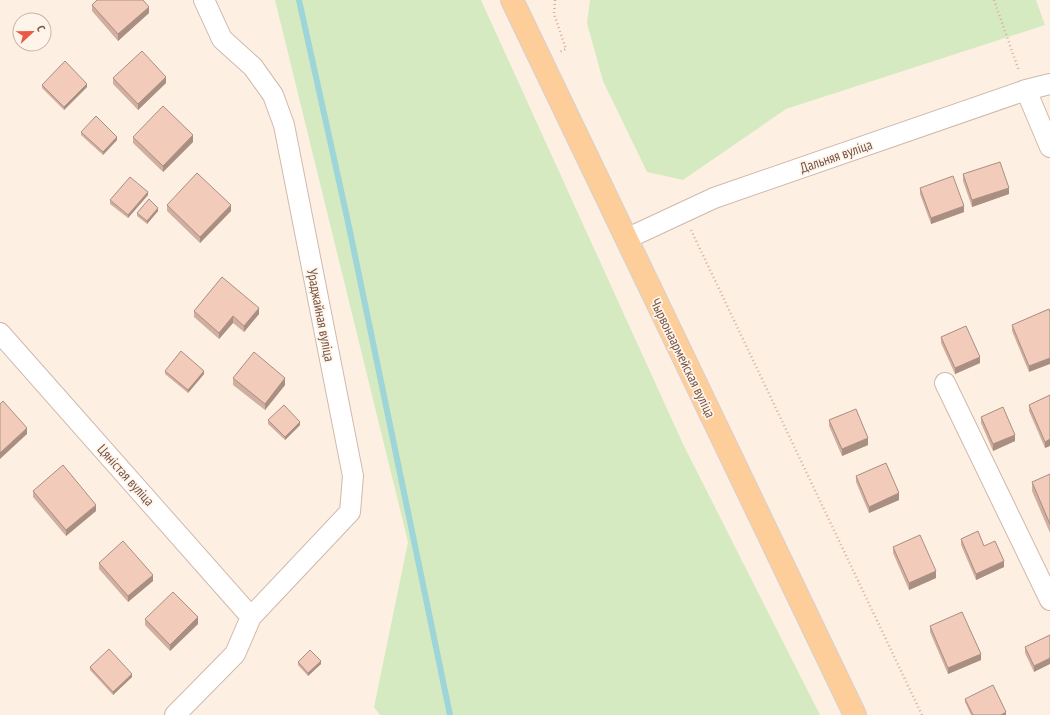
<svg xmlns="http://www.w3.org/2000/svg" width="1050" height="715" font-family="'PT Sans Narrow',sans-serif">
	<rect width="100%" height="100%" fill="#fdf0e3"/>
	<!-- green -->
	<path fill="#d6eac1" d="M275 0H481L683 444 820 715H380L374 707 408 542Z
		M590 0H1036L1045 25 786 109 683 180 647 172 603 81 587 23Z"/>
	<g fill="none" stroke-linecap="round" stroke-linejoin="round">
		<!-- stream -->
		<path stroke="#9dd5d8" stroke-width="6" d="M299 0 348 222 450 715"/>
		<!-- minor casing -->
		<g stroke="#d0b8ac" stroke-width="22">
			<path id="minor" d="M1026 90 1050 147
				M626 239 714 198 1026 90 1050 84
				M0 333 251 617
				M945 383 1050 600
				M175 715 235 654 251 617 350 512 353 476 284 125 273 95 253 67 222 39 204 0"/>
		</g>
		<!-- major casing -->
		<g stroke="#d8cfcc" stroke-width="24">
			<path id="major" d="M512 0 855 715"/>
		</g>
		<!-- path -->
		<path stroke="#d7ae9d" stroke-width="2.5" stroke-dasharray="1 3" stroke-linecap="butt" d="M555 0 554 14 566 49 560 52
			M994 0 1019 71
			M691 230 922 715"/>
		<!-- minor -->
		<use href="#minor" stroke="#fff" stroke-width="20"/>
		<!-- major -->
		<use href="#major" stroke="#fdce9a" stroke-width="22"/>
	</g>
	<!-- wall -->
	<path fill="#d0afa0" d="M92 5 149 13 118 41 92 11Z
		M113 78 166 83 138 110 113 84Z
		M42 85 87 87 64 110 42 88Z
		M81 132 117 140 103 155 81 135Z
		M133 137 193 142 163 172 133 143Z
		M963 174 1009 194 972 207 963 181Z
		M920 188 964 212 931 224 920 194Z
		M148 195 128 218 110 204V200Z
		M167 205 231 211 200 243 167 211Z
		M158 211 147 224 137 216V213Z
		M1049 309 1029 372 1012 331V325Z
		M194 311 259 314 244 332 233 323 219 339 194 317Z
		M941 337 980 363 955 374 941 343Z
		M165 371 204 374 188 393 165 374Z
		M233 378 285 385 265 410 233 385Z
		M1050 395 1045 448 1029 411V405Z
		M981 417 1015 441 993 451 981 423Z
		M268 420 300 425 285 440 268 424Z
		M829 420 868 445 842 456 829 426Z
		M1050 474V533L1032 491V482Z
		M856 476 899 500 869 513 856 482Z
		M33 491 96 511 66 536 33 497Z
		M961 539 984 546 1004 567 976 580 961 545Z
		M893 547 936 578 909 590 893 553Z
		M99 563 153 581 128 602 99 569Z
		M145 619 198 624 170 651 145 625Z
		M930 626 981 660 948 674 930 632Z
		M1050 635 1034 672 1025 653V647Z
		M298 662 321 664 308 676 298 665Z
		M90 667 132 677 113 695 90 670Z
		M965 699 1006 715H971L965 702Z"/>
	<!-- shaded-wall -->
	<path fill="#a98e82" d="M149 7V13L118 41V34Z
		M166 77V83L138 110V104Z
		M87 84V87L64 110V107Z
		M193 135V142L163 172V166Z
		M117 137V140L103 155V152Z
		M1009 188V194L972 207V200Z
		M148 192V195L128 218V215Z
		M231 205V211L200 243V237Z
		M964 206V212L931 224V218Z
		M158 208V211L147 224V221Z
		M259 308V314L244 332V326Z
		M233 316V323L219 339V333Z
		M980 357V363L955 374V368Z
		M1050 358V364L1029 372V366Z
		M204 371V374L188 393V390Z
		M285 378V385L265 410V404Z
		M300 422V425L285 440V437Z
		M27 428V434L0 459V453Z
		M1015 435V441L993 451V444Z
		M868 438V445L842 456V449Z
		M1050 439V446L1045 448V442Z
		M899 493V500L869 513V507Z
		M96 505V511L66 536V530Z
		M1004 561V567L976 580V574Z
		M936 571V578L909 590V583Z
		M153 575V581L128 602V596Z
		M198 617V624L170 651V645Z
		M981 654V660L948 674V668Z
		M1050 658V664L1034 672V666Z
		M321 661V664L308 676V673Z
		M132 674V677L113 695V692Z
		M1006 712V715H1001Z"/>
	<!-- building -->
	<path fill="#f2cbba" stroke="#a98e82" d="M97 0H143L149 7 118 34 92 5Z
		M142 51 166 77 138 104 113 78Z
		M65 61 87 84 64 107 42 85Z
		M163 106 193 135 163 166 133 137Z
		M96 116 117 137 103 152 81 132Z
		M1000 162 1009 188 972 200 963 174Z
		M197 173 231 205 200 237 167 205Z
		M953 176 964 206 931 218 920 188Z
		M130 177 148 192 128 215 110 200Z
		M149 199 158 208 147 221 137 213Z
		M222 277 259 308 244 326 233 316 219 333 194 311Z
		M1049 309 1050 312V358L1029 366 1012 325Z
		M966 326 980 357 955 368 941 337Z
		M181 351 204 371 188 390 165 371Z
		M254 352 285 378 265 404 233 378Z
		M1050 395V439L1045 442 1029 405Z
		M3 401 27 428 0 453V404Z
		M284 405 300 422 285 437 268 420Z
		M1003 407 1015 435 993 444 981 417Z
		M856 409 868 438 842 449 829 420Z
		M886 463 899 493 869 507 856 476Z
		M63 465 96 505 66 530 33 491Z
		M1050 474V524L1032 482Z
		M978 531 984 546 995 541 1004 561 976 574 961 539Z
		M920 535 936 571 909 583 893 547Z
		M123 541 153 575 128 596 99 563Z
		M173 592 198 617 170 645 145 619Z
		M962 612 981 654 948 668 930 626Z
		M1050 635V658L1034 666 1025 647Z
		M109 649 132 674 113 692 90 667Z
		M310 650 321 661 308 673 298 662Z
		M993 685 1006 712 1001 715H973L965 699Z"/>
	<g text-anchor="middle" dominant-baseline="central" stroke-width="3.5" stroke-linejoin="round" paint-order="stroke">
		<!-- street labels -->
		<g font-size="14" fill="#755448" stroke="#fff4e9">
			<text transform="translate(836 156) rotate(-19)">Дальняя вуліца</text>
			<text transform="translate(321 315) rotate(79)">Ураджайная вуліца</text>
			<text transform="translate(683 358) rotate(64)">Чырвонаармейская вуліца</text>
			<text transform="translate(126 475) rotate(48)">Цяністая вуліца</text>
		</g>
	</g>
	<!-- north arrow -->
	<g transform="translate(32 32) rotate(68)"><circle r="19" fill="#fff4e9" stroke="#c8b4a9"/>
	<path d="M0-3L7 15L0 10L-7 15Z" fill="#e95a45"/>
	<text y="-6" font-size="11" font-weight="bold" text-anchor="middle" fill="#755448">С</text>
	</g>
</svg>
